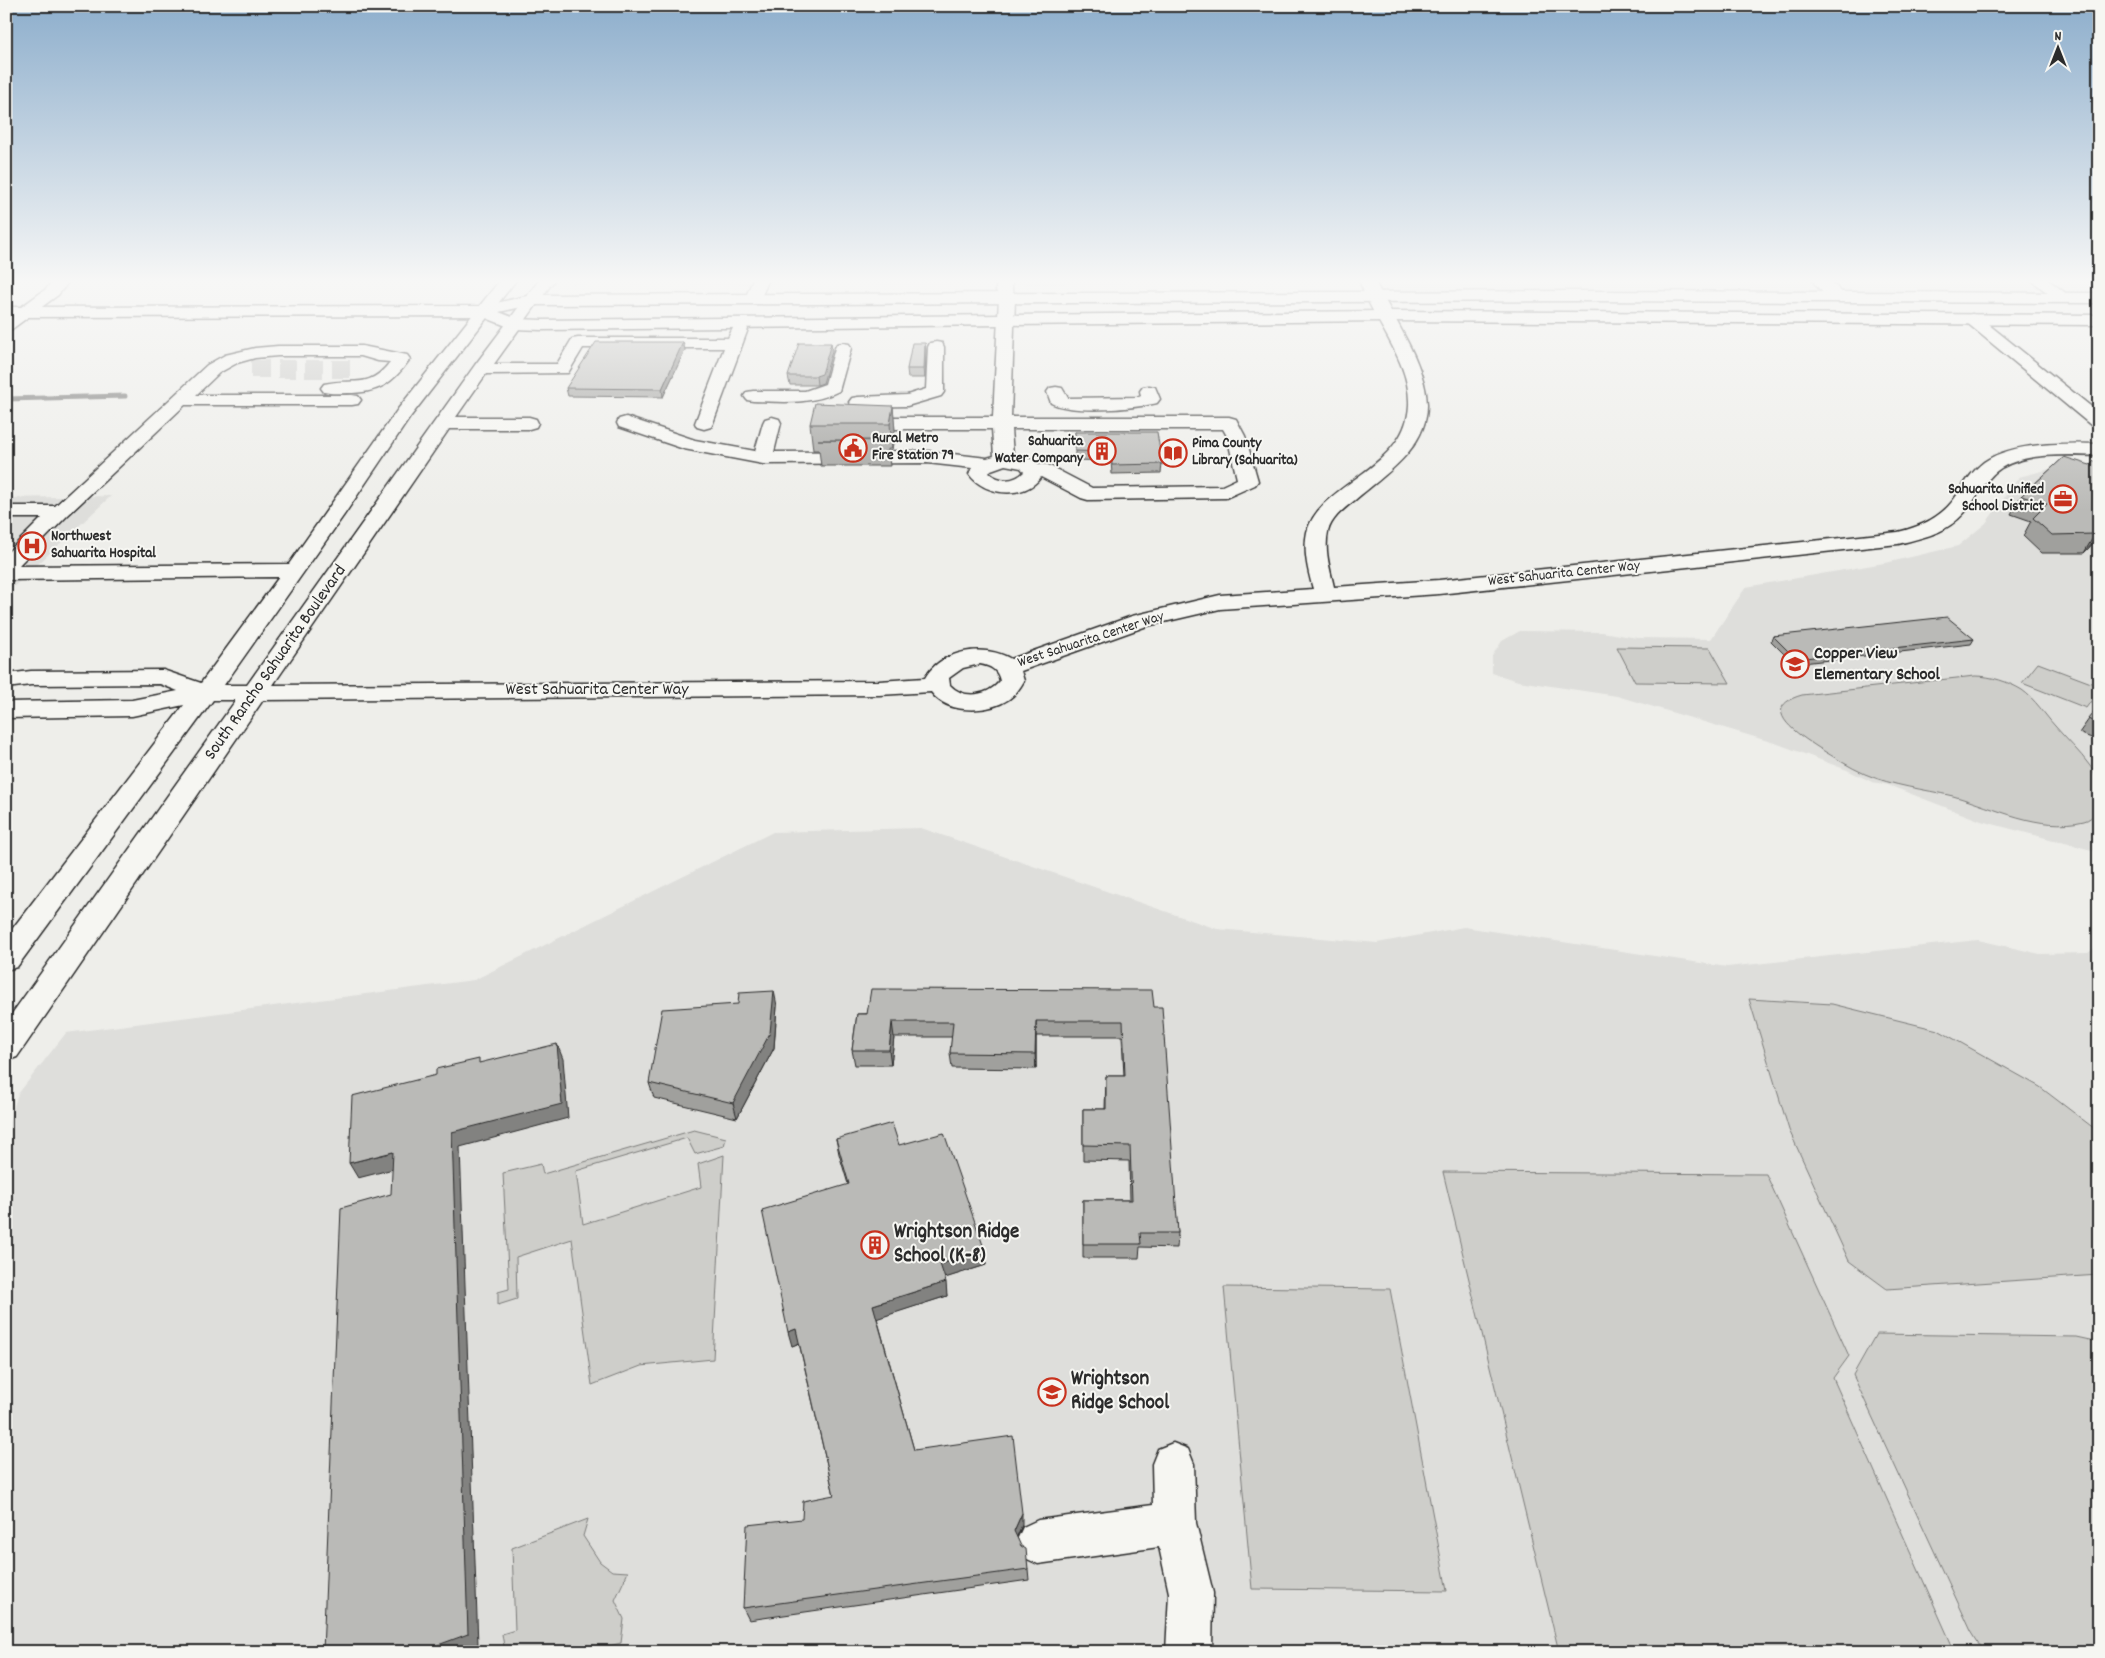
<svg xmlns="http://www.w3.org/2000/svg" width="2105" height="1658" font-family="Dekko,sans-serif">
	<rect width="100%" height="100%" fill="#eeeeea"/>
	<filter id="ink" filterUnits="userSpaceOnUse"><feTurbulence type="fractalNoise" baseFrequency=".02" numOctaves="2"/><feDisplacementMap in="SourceGraphic" scale="10" xChannelSelector="R" yChannelSelector="G"/><feConvolveMatrix kernelMatrix="1 2 1 2 8 2 1 2 1" color-interpolation-filters="sRGB"/></filter>
	<g filter="url(#ink)">
		<!-- built -->
		<path fill="#dededb" d="M575 279H1117L1123 284H571Z
			M1378 279H2099V293L1383 290Z
			M2099 464V852L1981 821 1888 785 1872 782 1847 770 1778 744 1617 696 1518 681 1492 673V656L1502 641 1520 631 1602 632 1637 638 1711 639 1746 587 1890 562 1958 546 1986 523 2019 477 2064 465Z
			M111 496 6 594V498Z
			M921 828 1217 929 1377 943 1464 927 1727 967 1978 940 2040 954 2088 953 2099 945V1652H6V1131L18 1094 66 1033 474 980 773 832Z"/>
		<!-- green -->
		<path fill="#cececa" stroke="#7c7c7a" d="M1617 647 1710 648 1730 683 1635 682Z
			M2038 663 2099 686V690L2086 708 2022 683Z
			M1975 676C1991 676 2009 682 2022 690 2035 699 2045 715 2055 726 2066 739 2080 752 2090 766 2100 780 2105 816 2084 821 2039 832 1996 808 1953 796 1923 789 1893 786 1865 774 1849 767 1834 757 1819 748 1799 735 1756 708 1802 695Z
			M1749 999 1832 1004 1938 1030 2040 1087 2099 1132V1275L1887 1289 1849 1261 1789 1130Z
			M694 1130 726 1138 724 1146 695 1154 687 1138 576 1171 583 1224 701 1187 698 1164 724 1155 713 1359 641 1366 592 1385 572 1239 516 1257 517 1299 498 1305V1292L509 1289 503 1173 541 1164 543 1174Z
			M1443 1172 1766 1174 1849 1356 1833 1378 1955 1652H1559Z
			M1224 1287 1390 1289 1447 1591 1252 1589Z
			M1876 1334 2076 1337 2099 1342V1652H1984L1971 1631 1853 1375Z
			M588 1519 583 1536 600 1562 612 1571 628 1572 615 1600 624 1619 621 1643 586 1652H505L502 1634 515 1630 512 1548Z"/>
		<g fill="none" stroke-linecap="round" stroke-linejoin="round">
			<!-- stream -->
			<path stroke="#757573" stroke-width="5" d="M6 399 125 396"/>
			<!-- minor-tunnel -->
			<path stroke="#c7c7c4" stroke-width="18" stroke-dasharray="18 9" stroke-linecap="butt" d="M251 369H355"/>
			<!-- minor casing -->
			<g stroke="#2b2b2b" stroke-width="3">
				<path id="minor" d="M501 279H517L411 416 344 515 224 685H247L475 365 540 279H555L494 364H557L572 339 578 338H728L734 326H746L748 329 713 423 711 427 704 429 697 427 695 423 724 348H583L568 373 486 374 456 417H529L536 419 538 423 536 427 529 429H449L273 685 879 681 925 678C941 650 984 643 1011 659L1132 616 1220 595 1313 589C1308 571 1303 551 1307 532 1319 483 1406 470 1409 405 1411 360 1371 319 1359 279H1374C1391 315 1426 363 1427 404 1428 448 1384 475 1355 500 1345 508 1331 518 1328 532 1324 550 1330 569 1334 587L1439 580 1898 532C1922 526 1943 517 1957 495 1965 483 1972 471 1984 462 2012 442 2065 443 2099 444V456C2068 455 2028 452 2001 468 1988 476 1981 490 1972 503 1952 532 1930 536 1898 544L1439 594 1220 609 1147 626 1021 671 1024 681C1020 688 1016 694 1009 699 987 714 947 714 931 692L879 695 263 700 17 1057 6 1061V1022L236 700H213L17 967 6 970V937L184 705 132 716 6 718V702L132 700 178 691 160 684 31 685 6 688V674L31 671 163 670 201 683 279 577 6 580V554L42 518H6V506H55L207 365 225 355 255 348 278 346H362L407 355 410 359C392 384 379 393 347 393 339 393 332 394 324 392L321 388 324 384C353 377 368 391 390 362L378 361 361 356H278L255 358 237 363 219 373 196 395H352L358 396 361 400 358 404 352 405H185L67 516 18 566 289 564 398 409ZM980 664C991 666 998 670 1000 681 988 696 964 700 950 685L949 678 963 668Z
					M753 279H769L759 302H747L745 299Z
					M997 279H1012V290L1015 298 1011 417H1229L1236 419 1245 436 1258 481 1255 485 1226 498 1088 500 1081 498 1041 477C1025 500 984 496 969 474L972 468 927 463 763 464 684 449 619 427 617 423 619 419 626 417 695 440 755 451 763 423 765 419 772 417 779 419 781 423 774 452 927 451 987 458 994 456 992 429H858L851 427 849 423 851 419 858 417H993L999 298 996 290ZM1011 429H1223L1227 436 1237 479 1222 486 1092 488 1048 465 1038 464 1035 460 1013 455ZM1005 465 1021 468 1024 472C1014 482 1000 482 989 473L991 470Z
					M1812 279H1828L1848 298 1846 301C1833 304 1817 289 1812 279Z
					M2030 279H2047L2072 298 2070 301H2058Z
					M1972 314 1978 316 2099 413V427L2092 426 1966 322 1964 319 1966 316Z
					M936 342 942 343 944 347V392L941 396 907 406 858 407 852 406 849 402 852 398 858 397 907 395 926 389 928 347 930 343Z
					M843 343 849 344 851 348 839 391C812 405 783 402 753 401L747 400 744 396 747 392 753 391H805L825 384 835 348 837 344Z
					M1149 386 1155 387 1160 399 1157 403C1133 409 1072 414 1051 403L1047 392 1050 388 1056 387 1062 388 1068 398 1139 397 1141 396 1140 391 1143 387Z
					M1173 1443 1188 1449 1194 1464 1196 1523 1213 1593 1212 1652H1166L1169 1593 1159 1547 1038 1564 1023 1557 1016 1542 1023 1527 1038 1520 1153 1505 1152 1464 1158 1449Z"/>
			</g>
			<!-- major casing -->
			<g stroke="#2b2b2b" stroke-width="3">
				<path id="major" d="M1576 291 2099 293V303L1576 301 531 305 499 312 517 319 542 320 1384 311 2099 315V325L1384 321 542 330 514 329 481 316 6 317V307L483 306 531 295Z"/>
			</g>
			<!-- highway casing -->
			<g stroke="#2b2b2b" stroke-width="3">
				<path id="highway" d="M55 279H71L58 295 12 329 6 331V318L46 289Z"/>
			</g>
			<!-- minor -->
			<use href="#minor" fill="#f6f6f2" fill-rule="evenodd"/>
			<!-- major -->
			<use href="#major" fill="#f6f6f2" fill-rule="evenodd"/>
			<!-- highway -->
			<use href="#highway" fill="#f6f6f2" fill-rule="evenodd"/>
		</g>
		<!-- wall -->
		<path fill="#a0a09d" stroke="#2b2b2b" d="M683 342 685 350 663 397 568 396 566 388Z
			M831 343 832 351 823 383 817 385H790L788 376Z
			M925 343 926 351 925 378H908L907 369Z
			M893 406 895 431 892 449H888L890 466H821L819 450H813L810 424Z
			M1075 432 1162 464 1161 473 1112 474 1111 461 1075 460Z
			M2064 457 2099 537 2084 553H2041L2023 536 2031 521 2011 514 2021 496Z
			M1773 636 1974 639 1971 644 1794 664 1771 641Z
			M2099 705V741L2079 733Z
			M777 1006 774 1048 737 1118 654 1098 649 1083Z
			M1154 1007 1178 1233 1177 1248 1140 1247 1139 1258H1083V1200H1130L1129 1161 1083 1160V1109H1105L1106 1076H1124L1122 1036H1036V1069L952 1068 950 1053 952 1037H894L891 1065H855L852 1050 857 1014Z
			M836 1139 899 1145 985 1251 986 1265 944 1278 947 1296 877 1318 914 1450 1022 1525 1017 1537 1028 1569 1029 1580 749 1620 743 1608 802 1519 834 1495 799 1343 792 1346 848 1184 839 1154Z"/>
		<!-- shaded-wall -->
		<path fill="#828280" stroke="#2b2b2b" d="M683 342 685 350 663 397 662 389Z
			M831 343 832 351 823 383 817 385 816 376Z
			M925 343 926 351 925 378 924 369Z
			M893 406 895 431 892 449 890 424Z
			M2099 531V537L2084 553 2095 534Z
			M774 991 777 1006 774 1048 737 1118 733 1103Z
			M1036 1021V1069L1035 1054Z
			M892 1022 894 1037 891 1065 889 1050Z
			M557 1044 563 1059 568 1118 460 1147 478 1645 460 1652H419L452 1132Z
			M393 1152 401 1167 358 1178 349 1163Z
			M985 1251 986 1265 942 1279 940 1264Z
			M946 1282 947 1296 876 1319 873 1305Z
			M796 1329 800 1343 792 1346 788 1332Z
			M1022 1513V1525L1014 1543V1531Z"/>
		<!-- building -->
		<path fill="#babab7" stroke="#2b2b2b" d="M596 342H683L662 389 566 388Z
			M799 343H831L822 374 816 376H788Z
			M912 343H925L924 369H907Z
			M815 403 893 406 890 424H810Z
			M1075 432H1157L1162 464 1112 465 1111 452 1075 451Z
			M818 440H887V441Z
			M2064 457 2090 465 2094 461 2099 462V531L2095 534 2052 535 2033 518 2047 504 2021 496Z
			M1947 617 1974 639 1796 659 1773 636Z
			M2099 705V724L2088 719Z
			M871 989 1152 990 1154 1007H1162L1178 1233H1140L1141 1244H1083V1200H1132L1130 1146 1083 1145V1109H1106V1076H1125L1123 1021H1036L1035 1054 950 1053 953 1022H892L889 1050H852L857 1014H867Z
			M774 991 770 1033 733 1103 649 1083 662 1009 738 1004 739 993Z
			M557 1044 562 1104 452 1132 468 1634 419 1652H323L341 1208 391 1194 393 1152 349 1163 352 1096 436 1075V1069L479 1059V1063Z
			M892 1123 899 1145 944 1133 985 1251 940 1264 946 1282 873 1305 914 1450 1013 1436 1022 1513 1014 1531 1021 1546 1026 1549 1028 1569 743 1608 747 1525 802 1519 803 1501 834 1495 796 1329 788 1332 762 1210 849 1184 836 1139Z"/>
	</g>
	<!-- sky -->
	<linearGradient id="sky" x2="0" y2="1"><stop stop-color="#8daecc"/><stop offset="0.55" stop-color="#f7f7f6"/><stop offset="1" stop-color="#f7f7f6" stop-opacity="0"/></linearGradient>
	<rect width="2105" height="511" fill="url(#sky)"/>
	<!-- icons -->
	<defs>
		<g id="civic-ring" transform="scale(1.4375)"><circle r="9.5" fill="#f6f6f2" stroke="#c8321e" stroke-width="1.5"/><path d="M-.6-6.5H3V-4.5H.6V-3L4-1V1h2V6H-6V1h2V-1L-.6-3ZM-1.2 2.5V6h2.4V2.5Z" fill="#c8321e"/></g>
		<g id="building-ring" transform="scale(1.4375)"><circle r="9.5" fill="#f6f6f2" stroke="#c8321e" stroke-width="1.5"/><path d="M-4-6H4V6H1V3H-1V6H-4ZM-2.5-4.3h1.7v1.8h-1.7ZM.8-4.3h1.7v1.8H.8ZM-2.5-1h1.7V.8h-1.7ZM.8-1h1.7V.8H.8Z" fill="#c8321e"/></g>
		<g id="library-ring" transform="scale(1.4375)"><circle r="9.5" fill="#f6f6f2" stroke="#c8321e" stroke-width="1.5"/><path d="M-6-4Q-3-5.5-.7-3.5V5Q-3 3-6 4ZM6-4Q3-5.5 .7-3.5V5Q3 3 6 4Z" fill="#c8321e"/></g>
		<g id="office-ring" transform="scale(1.4375)"><circle r="9.5" fill="#f6f6f2" stroke="#c8321e" stroke-width="1.5"/><path d="M-6-3h4V-5.5h4V-3h4V5H-6ZM-1-4.5V-3h2v-1.5ZM-6 0V1H6V0Z" fill="#c8321e"/></g>
		<g id="hospital-ring" transform="scale(1.4375)"><circle r="9.5" fill="#f6f6f2" stroke="#c8321e" stroke-width="1.5"/><path d="M-5-5h3v3.5h4V-5h3V5h-3V1.5h-4V5h-3Z" fill="#c8321e"/></g>
		<g id="school-ring" transform="scale(1.4375)"><circle r="9.5" fill="#f6f6f2" stroke="#c8321e" stroke-width="1.5"/><path d="M0-5L7-2L0 1L-7-2ZM-4 1L0 2.5L4 1V4Q0 6-4 4Z" fill="#c8321e"/></g>
	</defs>
	<g fill-rule="evenodd">
		<use href="#civic-ring" x="853" y="448"/>
		<use href="#building-ring" x="1102" y="451"/>
		<use href="#library-ring" x="1173" y="453"/>
		<use href="#office-ring" x="2063" y="499"/>
		<use href="#hospital-ring" x="32" y="546"/>
		<use href="#school-ring" x="1795" y="664"/>
		<use href="#building-ring" x="875" y="1245"/>
		<use href="#school-ring" x="1052" y="1392"/>
	</g>
	<g text-anchor="middle" dominant-baseline="central" stroke-width="4" stroke-linejoin="round" paint-order="stroke">
		<!-- far-poi labels -->
		<g font-size="15" font-weight="bold" fill="#2b2b2b" stroke="#f6f6f2" text-anchor="start">
			<text x="872" y="439">Rural Metro<tspan x="872" dy="17">Fire Station 79</tspan></text>
			<text x="1083" y="442" text-anchor="end">Sahuarita<tspan x="1083" dy="17">Water Company</tspan></text>
			<text x="1192" y="444">Pima County<tspan x="1192" dy="17">Library (Sahuarita)</tspan></text>
			<text x="2044" y="490" text-anchor="end">Sahuarita Unified<tspan x="2044" dy="17">School District</tspan></text>
			<text x="51" y="537">Northwest<tspan x="51" dy="17">Sahuarita Hospital</tspan></text>
		</g>
		<!-- far-street labels -->
		<g font-size="15" fill="#2b2b2b" stroke="#f6f6f2">
			<text transform="translate(1564 574) rotate(-6)">West Sahuarita Center Way</text>
			<text transform="translate(1091 640) rotate(-18)">West Sahuarita Center Way</text>
		</g>
		<!-- poi labels -->
		<g font-size="18" font-weight="bold" fill="#2b2b2b" stroke="#f6f6f2" text-anchor="start">
			<text x="1814" y="654">Copper View<tspan x="1814" dy="21">Elementary School</tspan></text>
		</g>
		<!-- street labels -->
		<g font-size="18" fill="#2b2b2b" stroke="#f6f6f2">
			<text transform="translate(276 663) rotate(-55)">South Rancho Sahuarita Boulevard</text>
			<text x="597" y="690">West Sahuarita Center Way</text>
		</g>
		<!-- near-poi labels -->
		<g font-size="21" font-weight="bold" fill="#2b2b2b" stroke="#f6f6f2" text-anchor="start">
			<text x="894" y="1233">Wrightson Ridge<tspan x="894" dy="24">School (K-8)</tspan></text>
			<text x="1071" y="1380">Wrightson<tspan x="1071" dy="24">Ridge School</tspan></text>
		</g>
	</g>
	<!-- margin -->
	<rect width="2105" height="1658" fill="none" stroke="#f6f6f2" stroke-width="25"/>
	<rect x="12" y="12" width="2080" height="1633" fill="none" stroke="#2b2b2b" stroke-width="2" filter="url(#ink)"/>
	<!-- north arrow -->
	<g transform="translate(2058 48)" stroke="#f6f6f2" stroke-width="4" paint-order="stroke">
	<path d="M0-4L9 19L0 12L-9 19Z" fill="#2b2b2b"/>
	<text y="-8" font-size="14" font-weight="bold" text-anchor="middle" fill="#2b2b2b">N</text>
	</g>
</svg>
